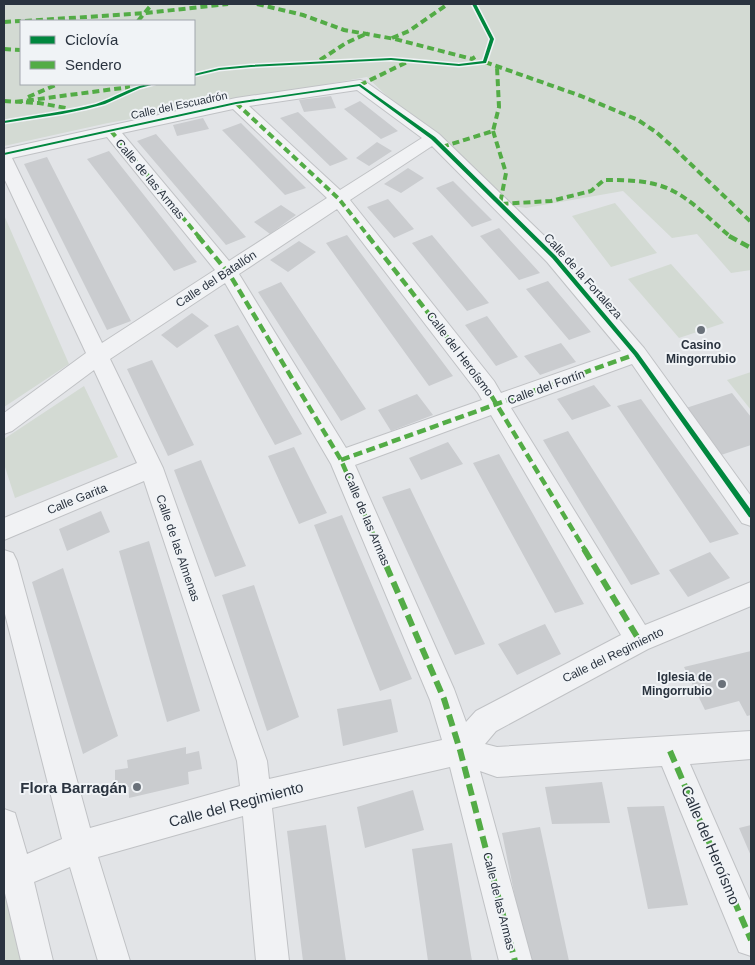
<svg xmlns="http://www.w3.org/2000/svg" width="755" height="965" font-family="Helvetica,sans-serif">
	<rect width="100%" height="100%" fill="#e2e4e7"/>
	<!-- green -->
	<path fill="#d3dad3" fill-rule="evenodd" d="M4 4H751V270L731 273 697 234 672 238 623 191 526 208 500 204 367 77 108 123 4 146ZM21 21H194V84H21Z
		M615 203 657 253 611 267 572 216Z
		M4 215 69 364 4 407Z
		M671 264 724 323 679 338 628 279Z
		M751 372V410L727 380Z
		M84 386 118 457 15 498 4 464V439Z
		M4 885 23 961H4Z"/>
	<!-- building -->
	<path fill="#cacccf" d="M331 96 336 108 304 112 299 100Z
		M360 101 398 131 381 139 344 109Z
		M298 112 348 159 330 166 280 118Z
		M203 118 209 129 177 136 173 125Z
		M241 123 306 188 285 195 222 130Z
		M156 134 246 237 226 245 137 141Z
		M377 142 392 151 369 166 356 158Z
		M109 151 197 262 174 271 87 159Z
		M47 157 131 321 107 330 24 164Z
		M408 168 424 178 401 193 384 184Z
		M453 181 492 220 472 227 436 188Z
		M388 199 414 229 394 238 367 207Z
		M281 205 296 215 270 234 254 222Z
		M499 228 540 273 519 280 480 236Z
		M347 235 453 376 429 386 326 243Z
		M432 235 489 303 467 311 412 243Z
		M299 241 316 252 288 272 270 260Z
		M548 281 591 332 569 340 526 289Z
		M281 282 366 409 341 421 258 292Z
		M192 313 209 326 177 348 161 335Z
		M487 316 518 357 496 366 465 325Z
		M238 325 302 434 275 445 214 335Z
		M561 343 576 362 540 375 524 356Z
		M152 360 194 445 168 456 127 369Z
		M594 385 611 406 572 420 557 399Z
		M732 393 751 417V445L721 455 686 408Z
		M417 394 433 415 391 431 378 410Z
		M641 399 739 534 710 543 617 406Z
		M568 431 660 574 631 585 543 440Z
		M448 442 463 464 421 480 409 458Z
		M294 447 327 513 299 524 268 456Z
		M499 454 584 604 555 613 473 463Z
		M201 460 246 566 215 577 174 470Z
		M410 488 485 644 455 655 382 497Z
		M101 511 110 532 67 551 59 529Z
		M342 515 412 679 380 691 314 525Z
		M149 541 200 711 167 722 119 551Z
		M710 552 730 578 688 597 669 570Z
		M63 568 118 736 83 754 32 582Z
		M254 585 299 717 267 731 222 595Z
		M545 624 561 654 517 675 498 644Z
		M751 651V715L747 716 739 701 705 710 684 667Z
		M391 699 398 732 343 746 337 709Z
		M186 747V754L199 751 202 769 188 772 189 784 129 798V787L115 789V770L128 768 127 760Z
		M602 782 610 823 552 824 545 787Z
		M413 790 424 830 365 848 357 807Z
		M664 806 688 905 648 909 627 807Z
		M326 825 346 961H303L287 831Z
		M751 825V856L739 828Z
		M540 827 569 961H528L502 833Z
		M452 843 472 961H428L412 849Z"/>
	<g fill="none" stroke-linecap="round" stroke-linejoin="round">
		<!-- minor casing -->
		<g stroke="#c0c2c5" stroke-width="2">
			<path id="minor" d="M360 80 366 82 439 134 561 252 644 348 751 496V526L742 523 632 364 511 408 645 625 751 582V606L648 649 496 731 485 744 497 747 751 731V759L690 764 751 903V956L739 952 662 766 497 777 480 771 532 961H499L450 767 272 808 289 961H256L243 816 98 857 130 961H98L70 867 34 882 53 961H21L4 889V809L15 813 27 854 62 839 4 610V550L13 553 17 561 90 828 240 786 237 761 144 481 4 540V518L137 463 94 370 12 431 4 434V413L86 353 4 178V149L236 98ZM357 90 422 138 340 190 249 106ZM233 109 327 198 229 261 122 133ZM107 137 215 270 102 343 12 158ZM432 146 547 262 621 351 501 393 494 381 350 200ZM337 209 478 393 482 400 346 448 239 274ZM225 283 331 464 430 700 442 740 269 779 267 761 163 468 110 359ZM491 415 621 635 476 711 466 722 454 689 355 465Z"/>
		</g>
		<!-- minor -->
		<use href="#minor" fill="#f1f2f4" fill-rule="evenodd"/>
		<!-- quiet-far2 -->
		<path stroke="#53ac46" stroke-width="4" stroke-dasharray="7 4" stroke-linecap="butt" d="M257 4 303 15 344 30 395 39 472 59 475 57
			M25 21 146 13 228 4
			M138 21 152 4
			M4 22 21 21
			M392 38 409 31 448 4
			M4 49 21 50
			M320 60 346 43 368 33
			M485 62 581 96 638 120 656 132 674 148 751 222
			M360 85 407 62
			M28 97 58 84
			M4 101 39 103 66 108
			M16 102 130 87
			M236 103 339 199 369 237
			M111 131 199 237
			M493 131 506 173 500 204 551 201 591 191 604 180C626 180 653 180 673 191 695 202 712 222 731 237
			M442 147 493 131 499 107 497 67"/>
		<!-- quiet-far1 -->
		<path stroke="#53ac46" stroke-width="4.5" stroke-dasharray="9 4.5" stroke-linecap="butt" d="M198 236 230 275 341 460 380 550
			M368 236 486 387 585 550
			M729 236 751 248
			M341 460 636 354"/>
		<!-- quiet -->
		<path stroke="#53ac46" stroke-width="6" stroke-dasharray="12 6" stroke-linecap="butt" d="M379 549 444 699 460 750 515 961
			M584 549 639 640
			M670 751 751 940"/>
		<!-- cycleway casing -->
		<g stroke="#f0f3f6" stroke-width="3">
			<path id="cycleway" d="M472 4H476L494 39 486 63 459 66 391 60 251 67 219 70 194 76V74L219 68 251 65 391 58 459 64 483 61 490 39Z
				M147 84H155L140 88 105 104 86 109 62 114 4 123V121C35 115 66 112 96 104 114 98 129 88 147 84Z
				M360 84 435 137 556 256 638 353 751 510V518L749 517 634 355 552 258 431 139 359 86 236 104 4 155V153L236 102Z"/>
		</g>
		<!-- cycleway -->
		<use href="#cycleway" fill="#00873e" fill-rule="evenodd"/>
	</g>
	<!-- markers -->
	<g fill="#6a717a" stroke="#f0f3f6" stroke-width="2">
		<circle cx="701" cy="330" r="5"/>
		<circle cx="722" cy="684" r="5"/>
		<circle cx="137" cy="787" r="5"/>
	</g>
	<g text-anchor="middle" dominant-baseline="central" stroke-width="4" stroke-linejoin="round" paint-order="stroke">
		<!-- far-street labels -->
		<g font-size="11" fill="#2a333f" stroke="#f0f3f6">
			<text transform="translate(179 105) rotate(-12)">Calle del Escuadrón</text>
		</g>
		<!-- street labels -->
		<g font-size="12" fill="#2a333f" stroke="#f0f3f6">
			<text transform="translate(150 179) rotate(50)">Calle de las Armas</text>
			<text transform="translate(583 276) rotate(48)">Calle de la Fortaleza</text>
			<text transform="translate(216 279) rotate(-33)">Calle del Batallón</text>
			<text transform="translate(460 354) rotate(53)">Calle del Heroísmo</text>
			<text transform="translate(546 387) rotate(-20)">Calle del Fortín</text>
			<text transform="translate(77 499) rotate(-22)">Calle Garita</text>
			<text transform="translate(367 519) rotate(67)">Calle de las Armas</text>
			<text transform="translate(178 548) rotate(71)">Calle de las Almenas</text>
			<text transform="translate(613 655) rotate(-26)">Calle del Regimiento</text>
			<text transform="translate(499 901) rotate(76)">Calle de las Armas</text>
		</g>
		<!-- poi labels -->
		<g font-size="12" font-weight="bold" fill="#2a333f" stroke="#f0f3f6">
			<text x="701" y="345">Casino<tspan x="701" dy="14">Mingorrubio</tspan></text>
			<text x="712" y="677" text-anchor="end">Iglesia de<tspan x="712" dy="14">Mingorrubio</tspan></text>
		</g>
		<!-- near-poi labels -->
		<g font-size="15" font-weight="bold" fill="#2a333f" stroke="#f0f3f6" text-anchor="end">
			<text x="127" y="787">Flora Barragán</text>
		</g>
		<!-- near-street labels -->
		<g font-size="15" fill="#2a333f" stroke="#f0f3f6">
			<text transform="translate(236 804) rotate(-15)">Calle del Regimiento</text>
			<text transform="translate(711 845) rotate(67)">Calle del Heroísmo</text>
		</g>
	</g>
	<!-- border -->
	<rect width="755" height="965" fill="none" stroke="#2a333f" stroke-width="10"/>
	<!-- legend -->
	<rect x="20" y="20" width="175" height="65" fill="#f0f3f6" stroke="#a1a6ad"/>
	<rect x="30" y="36" width="25" height="8" fill="#00873e" stroke="#a1a6ad"/>
	<text x="65" y="45" font-size="15" fill="#2a333f">Ciclovía</text>
	<rect x="30" y="61" width="25" height="8" fill="#53ac46" stroke="#a1a6ad"/>
	<text x="65" y="70" font-size="15" fill="#2a333f">Sendero</text>
</svg>
